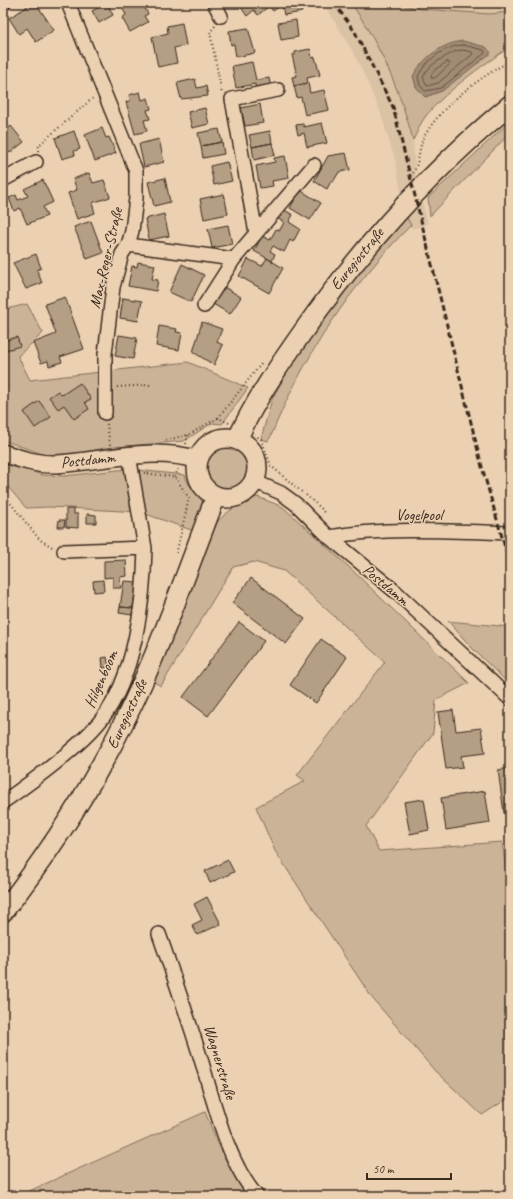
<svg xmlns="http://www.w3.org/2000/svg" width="513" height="1199" font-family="Caveat,sans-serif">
	<rect width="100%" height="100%" fill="#ebd1b2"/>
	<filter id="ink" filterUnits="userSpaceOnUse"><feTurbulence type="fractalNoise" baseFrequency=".025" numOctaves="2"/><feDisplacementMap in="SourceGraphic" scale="8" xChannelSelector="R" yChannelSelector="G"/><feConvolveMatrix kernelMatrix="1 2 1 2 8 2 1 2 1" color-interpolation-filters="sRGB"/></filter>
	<g filter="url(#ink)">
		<!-- built -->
		<path fill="#dac2a4" d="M323 3H351L369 28 385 60 403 102 413 140 416 179 428 224 412 229 406 216 395 160 380 111 355 55Z
			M394 3H510V12L490 14 421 9Z"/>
		<!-- green -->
		<path fill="#cbb397" stroke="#836e5a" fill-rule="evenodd" d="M351 3H394L421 9 490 14 510 12V47C484 64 440 95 423 120 419 126 417 133 413 140 400 90 380 45 351 3ZM484 59 469 69 442 91 425 97 420 64Z
			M510 121V133L430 216 428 198Z
			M406 216 411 225C351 285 303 357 271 436L268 441 261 439 272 399 293 361 338 292Z
			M27 304 43 333 18 356 30 380 188 362 248 388 222 424 212 423 184 441 105 448 56 459 3 440V310Z
			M204 468a22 22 0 1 1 44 0a22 22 0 1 1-44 0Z
			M3 460 42 475 64 476 127 469 185 475 188 483 205 504 194 531 140 512 49 507 26 508 3 481Z
			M258 497 283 507 350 568 469 683 436 700 433 733 366 826 379 851 502 842 508 882H510V1097L482 1115 435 1071 372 998 275 851 256 807 305 781 297 775 385 662 284 571 254 562 233 567 161 686 150 680 217 522C229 510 242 501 258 497Z
			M448 621 510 627V685L472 648Z
			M205 1112C217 1141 228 1171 248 1196H28L27 1192Z"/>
		<!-- water -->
		<path fill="#a18b74" stroke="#786452" d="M463 41 486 47 491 53 442 91 425 97 416 87 413 76C423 58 442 43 463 41Z"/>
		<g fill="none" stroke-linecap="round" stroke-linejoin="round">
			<!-- shore -->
			<path stroke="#645140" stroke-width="1" d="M463 45 484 50 485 53 441 88 425 91 420 85 418 77C425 60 445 46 463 45Z
				M456 51 463 50 472 52 473 54 438 83 427 86 423 77C430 63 443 58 456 51Z
				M447 62 450 63 449 65 435 78H431C431 70 441 66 447 62Z"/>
		</g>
		<!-- building -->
		<path fill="#b49e84" stroke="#3b2a1e" d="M25 3H48L39 8 54 30 36 42 27 28 19 34 9 18 27 7Z
			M107 3 113 15 99 23 92 11Z
			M134 3H142L148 14 144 16 148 22 130 32 122 18 126 15 123 9Z
			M238 3H278L280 6 273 11 269 6 258 15 254 10 247 16Z
			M282 3H300L302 12 284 15Z
			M296 20 298 37 281 40 278 23Z
			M182 23 186 45 174 48 177 63 158 67 152 37 168 33 167 26Z
			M248 28 255 53 236 57 234 44 231 45 229 31Z
			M310 49 312 58 315 57 320 75 307 78 308 83 294 86 292 77 297 76 292 55H295V52Z
			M252 62 256 80 269 78 271 88 256 90 255 84 236 88 232 66Z
			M195 79 197 88 206 86 208 96 181 99 177 83Z
			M308 83 310 93 324 90 329 110 305 115 301 97 297 98 294 86Z
			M140 92 142 100 148 98 151 109 147 110 150 119 144 120 147 131 135 134 126 102 130 101 129 95Z
			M260 104 263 123 245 126 241 108Z
			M205 108 209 124 192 128 188 112Z
			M322 123 327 143 307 147 304 133 298 135 296 125 303 124 304 127Z
			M11 126 24 142 10 153 3 145V133Z
			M102 128 106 138 109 137 116 153 95 161 85 135Z
			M219 129 222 142 201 146 198 133Z
			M74 131 80 149 74 151 75 155 62 159 55 138Z
			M270 131 272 143 252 147 249 135Z
			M159 139 164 162 144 167 139 144Z
			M222 142 224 154 203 158 201 146Z
			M272 143 275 155 254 160 252 147Z
			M346 153 350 170 339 172 333 182 331 181 327 189 314 181 328 156Z
			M285 156 289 178 272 181 273 186 260 188 256 166 275 162 274 158Z
			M227 162 232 181 214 185 210 166Z
			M89 173 93 183 104 180 110 197 92 203 95 213 77 219 68 193 77 190 73 179Z
			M165 178 170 202 154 206 148 182Z
			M43 180 53 202 43 207 47 216 27 224 20 208 14 211 9 198 16 195 18 200 28 196 24 189Z
			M300 190 321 203 310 220 290 208Z
			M224 194 228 214 204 219 200 199Z
			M3 206 7 208 3 217Z
			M281 208 293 215 289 222 300 229 293 242 290 240 284 252 273 246 270 251 275 254 272 261 254 251 262 236 270 240 276 229 280 230 284 222 276 218Z
			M164 214 169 236 149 240 145 219Z
			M91 221 103 253 87 259 74 227Z
			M228 225 232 244 212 248 208 229Z
			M36 254 41 268 37 270 42 283 26 289 13 263Z
			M267 258 283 268 269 293 239 276 248 259 262 266Z
			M138 262 155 265 152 279 158 280 156 291 128 286 132 266 137 267Z
			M182 264 204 275 191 302 169 292Z
			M224 287 241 297 230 314 213 304Z
			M65 297 84 349 60 357 62 362 49 366 48 361 41 363 33 343 56 334 45 304Z
			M123 298 142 301 138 321 120 318Z
			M202 322 222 329 217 342 223 345 214 365 193 352Z
			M159 326 177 329 176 332 182 333 179 350 156 346Z
			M119 335 137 338 133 359 115 356Z
			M17 337 20 346 3 351V341Z
			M80 383 91 399 85 402 89 409 74 419 64 405 58 409 49 397 58 391 62 395Z
			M39 401 51 417 35 428 24 412Z
			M66 509H74V514H78V528L66 527Z
			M87 514 96 515V523H87Z
			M59 520H65L64 527H58Z
			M126 560 127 576 120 577 121 588H113V577L104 578V561Z
			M251 578 305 619 286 644 232 603Z
			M103 580 104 591 94 592 93 581Z
			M124 581 137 582 133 608 120 607Z
			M120 607 133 608 132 615 119 613Z
			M239 622 264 641 208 716 183 697Z
			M321 639 347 657 316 703 290 685Z
			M107 657 109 667 103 668 102 658Z
			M453 710 456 731 481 728 485 753 461 756 463 767 446 769 438 712Z
			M510 768V812L504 813 498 770Z
			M485 791 490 823 446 830 441 798Z
			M424 799 429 830 410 834 404 802Z
			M228 860 234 872 210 883 205 871Z
			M207 897 221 924 197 935 192 925 202 920 194 904Z"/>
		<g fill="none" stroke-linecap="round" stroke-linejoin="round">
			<!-- minor casing -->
			<g stroke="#3b2a1e" stroke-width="16">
				<path id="minor" d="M68 3 136 171V198L132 231 128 245 122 254 113 287 105 354V413
					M214 3 221 16
					M3 4 4 3
					M3 180 36 162
					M256 233 232 99 278 90
					M128 245 234 259
					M204 306 234 259 314 165
					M254 481 281 493 296 504 329 537 396 592 510 699
					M329 537C386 527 452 531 510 533
					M64 551 145 548 129 455
					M3 802C33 781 79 748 101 720 135 678 144 600 145 548
					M159 934C173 974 187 1015 200 1056 213 1098 227 1163 257 1196"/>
			</g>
			<!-- tertiary casing -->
			<g stroke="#3b2a1e" stroke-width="20">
				<path id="tertiary" d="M3 453C20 459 38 465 57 464 103 461 152 446 198 460"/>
			</g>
			<!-- secondary casing -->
			<g stroke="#3b2a1e" stroke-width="22">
				<path id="secondary" d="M197 468a30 30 0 1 1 60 0a30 30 0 1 1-60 0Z
					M237 440C254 402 278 367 302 333 362 247 429 172 510 105
					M3 912C50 852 92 787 126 718 161 647 187 570 216 496"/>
			</g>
			<!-- path -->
			<path stroke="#3b2a1e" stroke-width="2" stroke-dasharray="1 3" stroke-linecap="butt" d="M215 26 210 32 222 94
				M38 151 39 145 93 98
				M413 173C420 162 418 147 425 135 443 104 479 78 510 61
				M117 387 151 385
				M218 418 261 364
				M107 424 110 445
				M254 435 261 439 271 466 303 493
				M166 440 188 435 218 418 229 423
				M186 444 188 435
				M144 473 175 477 189 498 176 555
				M175 477 178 469
				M3 494 40 540 54 548
				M306 495 323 510 324 515"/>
			<!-- minor -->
			<use href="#minor" stroke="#ebd1b2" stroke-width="13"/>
			<!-- tertiary -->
			<use href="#tertiary" stroke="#ebd1b2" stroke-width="17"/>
			<!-- secondary -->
			<use href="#secondary" stroke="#ebd1b2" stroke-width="19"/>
			<!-- rail -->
			<path stroke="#3b2a1e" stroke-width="3" stroke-dasharray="6 3" stroke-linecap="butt" d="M334 3 355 32 393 107 482 467 510 565
				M471 3H481"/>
		</g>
	</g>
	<g text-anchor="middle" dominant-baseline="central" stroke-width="3" stroke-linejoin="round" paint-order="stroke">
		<!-- street labels -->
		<g font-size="16" fill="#3b2a1e" stroke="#ebd1b2">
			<text transform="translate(106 258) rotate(-77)">Max-Reger-Straße</text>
			<text transform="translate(357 259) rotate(-51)">Euregiostraße</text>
			<text transform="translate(88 460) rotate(-6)">Postdamm</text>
			<text x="419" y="515">Vogelpool</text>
			<text transform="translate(386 585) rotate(40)">Postdamm</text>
			<text transform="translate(101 679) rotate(-66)">Hilgenboom</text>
			<text transform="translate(127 714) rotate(-65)">Euregiostraße</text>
			<text transform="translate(220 1062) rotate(73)">Wagnerstraße</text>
		</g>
	</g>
	<!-- margin -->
	<rect width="513" height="1199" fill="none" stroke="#ebd1b2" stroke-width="16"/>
	<rect x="8" y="8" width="497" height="1183" fill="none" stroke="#3b2a1e" stroke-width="1.5" filter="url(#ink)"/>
	<!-- scale -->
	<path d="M367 1173v6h84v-6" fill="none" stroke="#3b2a1e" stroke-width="2"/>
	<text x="373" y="1173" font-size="12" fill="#3b2a1e" stroke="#ebd1b2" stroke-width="3" paint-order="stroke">50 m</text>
</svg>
